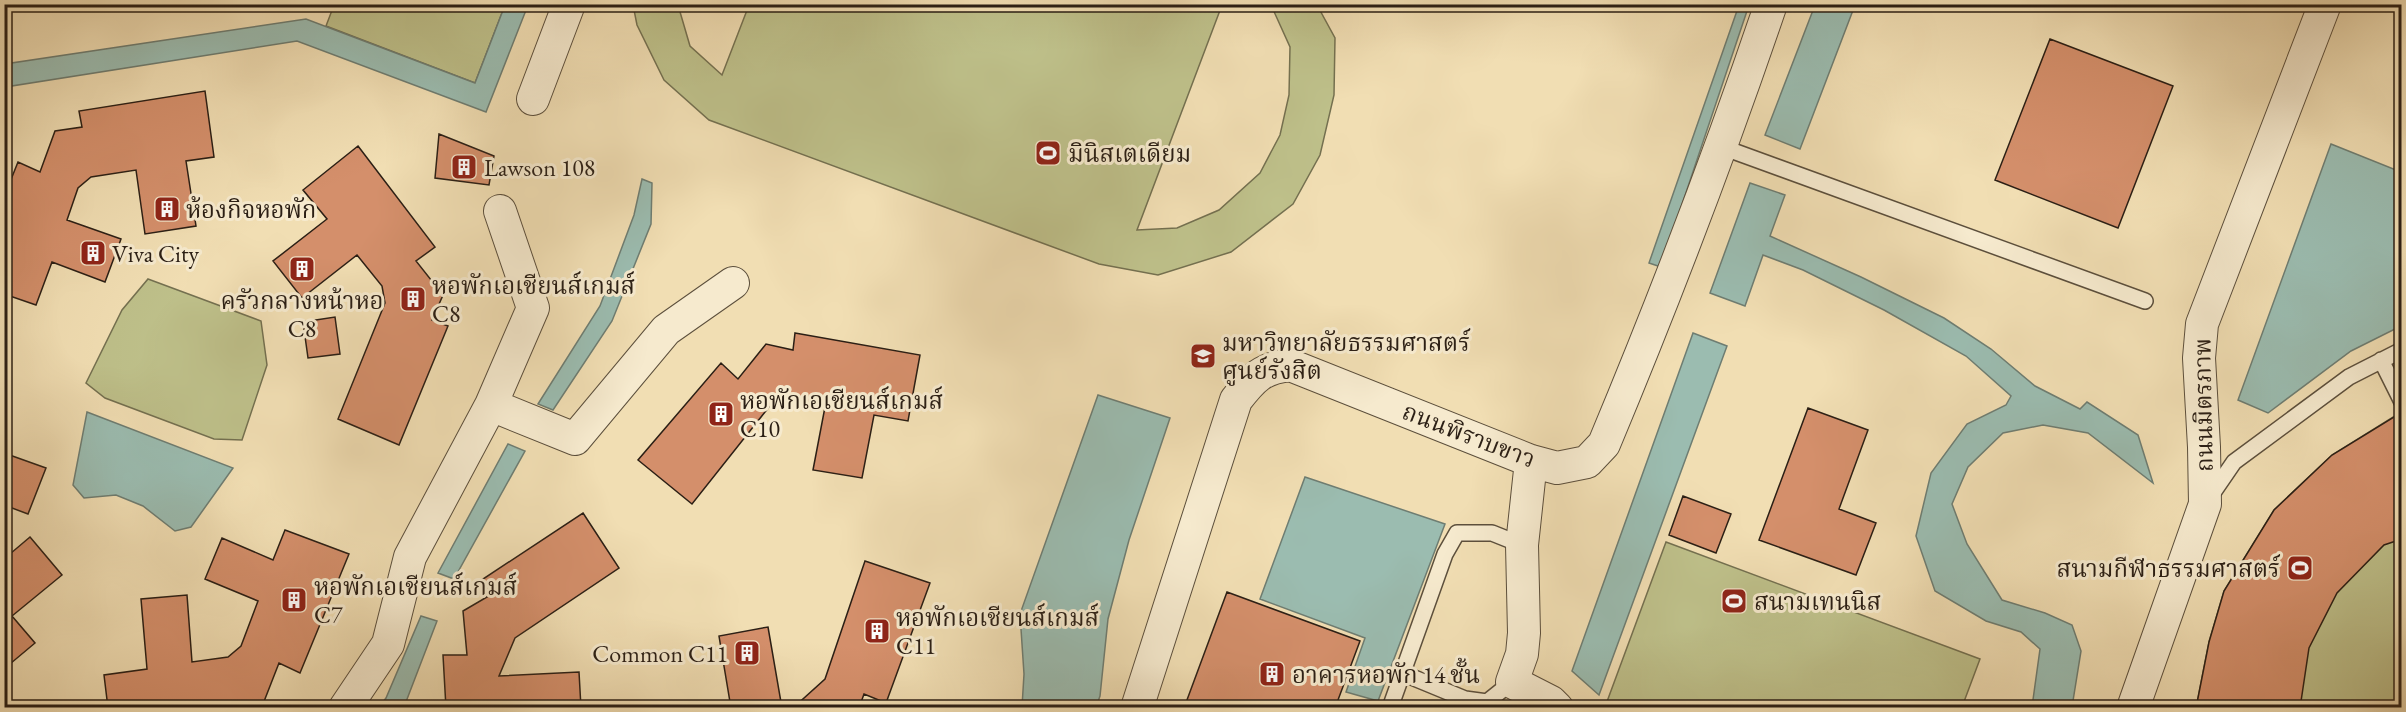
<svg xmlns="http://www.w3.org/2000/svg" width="2406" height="712" font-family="'EB Garamond','Noto Serif Thai',serif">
	<rect width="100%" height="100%" fill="#f1deb3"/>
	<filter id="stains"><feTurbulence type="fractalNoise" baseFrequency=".00333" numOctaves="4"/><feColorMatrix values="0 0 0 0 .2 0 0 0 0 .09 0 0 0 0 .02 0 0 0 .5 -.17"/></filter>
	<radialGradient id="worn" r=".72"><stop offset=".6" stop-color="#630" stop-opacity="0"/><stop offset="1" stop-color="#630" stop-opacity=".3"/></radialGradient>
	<!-- green -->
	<path fill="#bec08a" stroke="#747050" stroke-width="1.5" d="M334 5H505L475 83 326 26Z
		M633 5H678L690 46 722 75 749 5H1222L1137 230 1177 228 1219 210 1260 173 1280 135 1289 95 1290 47 1271 5H1317L1335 38 1334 95 1320 155 1293 204 1231 252 1158 275 1099 264 709 120 664 80 637 25Z
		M148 279 261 321 267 365 242 440 214 439 105 398 86 383 122 310Z
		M2401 412V707L2196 708 2209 642 2224 591 2274 510 2332 455Z
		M1666 542 1980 659 1962 707H1605Z"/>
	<!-- water -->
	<path fill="#9bbcb0" stroke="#6e7d72" stroke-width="1.5" d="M505 5H528L486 112 297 41 5 87V64L306 19 475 83Z
		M1739 5H1749L1661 267 1649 263Z
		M1815 5H1855L1800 149 1765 135Z
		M2331 144 2401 172V326L2351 351 2268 413 2238 400Z
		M642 179 652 183 651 224 612 321 553 410 538 404 600 306 634 215Z
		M1750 183 1785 195 1770 236 1861 277 1944 318 1991 349 2035 386 2080 409 2087 402 2138 435 2153 483 2088 433 2043 425 2003 433 1968 467 1952 504 1967 544 2002 600 2045 613 2072 625 2081 651 2072 707H2032L2040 649 2021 632 1986 621 1935 591 1916 536 1931 473 1967 424 2006 405 2011 396 1966 356 1884 310 1803 270 1763 255 1745 306 1710 293Z
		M1693 333 1727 346 1599 695 1572 671Z
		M1098 395 1170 418 1129 540 1108 619 1100 696 1096 707H1022L1024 674 1020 614Z
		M87 412 233 468 191 527 175 531 143 506 116 495 84 498 73 485Z
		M508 444 525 451 454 579 438 573Z
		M1305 477 1445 524 1378 701 1346 692 1365 638 1260 599Z
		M421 616 437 621 404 707H379L386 698Z"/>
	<!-- building -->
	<path fill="#d48f6b" stroke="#2b1f15" stroke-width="1.5" d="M2050 39 2173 86 2118 228 1995 180Z
		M205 91 214 157 186 161 196 226 145 234 136 170 91 177 78 188 67 220 121 239 105 282 52 262 36 305 4 294V197L18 162 40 172 55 131 82 127 79 111Z
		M439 134 494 156 489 185 435 178Z
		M358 146 435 247 416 261 443 295 432 320 448 326 399 445 338 419 385 303 382 286 357 255 302 298 273 261 327 219 303 190Z
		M335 317 340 354 308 358 303 322Z
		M795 333 920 355 908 421 874 415 862 478 813 470 825 407 785 400 769 407 692 504 638 460 721 363 738 379 766 344 793 350Z
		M1808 408 1868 430 1839 509 1876 523 1856 575 1759 540Z
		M2402 412V539L2384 545 2337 593 2309 648 2300 708H2196L2209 642 2224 591 2274 510 2332 455Z
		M4 453 46 468 28 514 4 505Z
		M1683 496 1731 514 1716 553 1669 535Z
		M583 513 619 568 515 638 499 676 579 672 581 708H446L443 655H467L463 611 487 597 477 583Z
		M285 530 349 554 300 673 279 663 263 704 232 708H108L104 675 147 669 141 599 187 595 192 662 228 657 241 646 258 601 205 579 222 538 273 560Z
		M30 537 62 575 12 616 35 643 4 669V559Z
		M865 561 930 583 886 703 864 694 859 708H793L825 679Z
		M1227 592 1360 641 1335 708H1184Z
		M768 627 782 708H731L719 636Z"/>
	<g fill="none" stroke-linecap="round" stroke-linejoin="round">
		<!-- lane casing -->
		<g stroke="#5c4f3c" stroke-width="18">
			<path id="lane" d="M1722 147 2145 301
				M2381 360 2402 402
				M2210 497 2234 462 2349 377 2402 350
				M1402 673 1465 699 1487 702 1512 682
				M1390 708 1445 554 1457 533H1492L1522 545"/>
		</g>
		<!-- street casing -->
		<g stroke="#5c4f3c" stroke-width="34">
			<path id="street" d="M533 99 569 4
				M491 405 575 439 666 330 733 283
				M1531 461 1522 545 1524 633 1522 654 1512 682 1551 702 1557 708
				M345 708 388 644 410 557 491 405 533 308 500 211
				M1137 708 1236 400C1253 378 1262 368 1290 365L1531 461 1557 468 1587 462 1604 444C1665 298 1720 154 1771 4
				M2133 708 2205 504 2204 447 2199 358 2202 324 2325 4"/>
		</g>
		<!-- lane -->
		<use href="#lane" stroke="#f6eace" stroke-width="15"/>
		<!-- street -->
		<use href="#street" stroke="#f6eace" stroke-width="32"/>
	</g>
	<!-- icons -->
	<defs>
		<g id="stadium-square" transform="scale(1.35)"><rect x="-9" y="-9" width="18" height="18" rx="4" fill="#8f2418" stroke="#f6eace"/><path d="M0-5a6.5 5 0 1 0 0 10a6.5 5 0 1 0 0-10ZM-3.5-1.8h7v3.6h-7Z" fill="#fff"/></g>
		<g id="building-square" transform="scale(1.35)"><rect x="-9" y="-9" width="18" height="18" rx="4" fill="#8f2418" stroke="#f6eace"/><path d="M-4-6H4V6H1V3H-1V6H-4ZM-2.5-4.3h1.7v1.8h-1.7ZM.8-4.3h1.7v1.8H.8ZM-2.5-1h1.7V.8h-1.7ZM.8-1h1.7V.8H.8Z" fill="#fff"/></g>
		<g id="university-square" transform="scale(1.35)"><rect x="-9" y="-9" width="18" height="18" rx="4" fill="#8f2418" stroke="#f6eace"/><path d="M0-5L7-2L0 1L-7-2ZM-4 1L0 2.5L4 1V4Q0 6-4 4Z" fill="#fff"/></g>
	</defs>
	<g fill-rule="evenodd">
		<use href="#stadium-square" x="1048" y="153"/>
		<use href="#building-square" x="464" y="167"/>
		<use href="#building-square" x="167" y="209"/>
		<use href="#building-square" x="93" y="253"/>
		<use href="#building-square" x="302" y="269"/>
		<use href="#building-square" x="413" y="299"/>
		<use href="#university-square" x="1203" y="356"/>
		<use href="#building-square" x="721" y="414"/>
		<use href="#stadium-square" x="2300" y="568"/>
		<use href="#building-square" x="294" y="600"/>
		<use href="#stadium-square" x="1734" y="601"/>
		<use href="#building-square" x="877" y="631"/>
		<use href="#building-square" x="747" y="653"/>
		<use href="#building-square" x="1272" y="674"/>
	</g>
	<g text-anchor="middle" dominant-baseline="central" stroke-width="6" stroke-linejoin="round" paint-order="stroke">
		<!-- poi labels -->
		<g font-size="24" fill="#2b1f15" stroke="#f6eace" text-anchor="start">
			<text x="1068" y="153">มินิสเตเดียม</text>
			<text x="484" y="167">Lawson 108</text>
			<text x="186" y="209">ห้องกิจหอพัก</text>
			<text x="112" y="253">Viva City</text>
			<text x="432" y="285">หอพักเอเชียนส์เกมส์<tspan x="432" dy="28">C8</tspan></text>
			<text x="302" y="300" text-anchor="middle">ครัวกลางหน้าหอ<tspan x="302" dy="28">C8</tspan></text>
			<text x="1222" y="342">มหาวิทยาลัยธรรมศาสตร์<tspan x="1222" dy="28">ศูนย์รังสิต</tspan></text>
			<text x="740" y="400">หอพักเอเชียนส์เกมส์<tspan x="740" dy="28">C10</tspan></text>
			<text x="2280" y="568" text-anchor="end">สนามกีฬาธรรมศาสตร์</text>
			<text x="314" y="586">หอพักเอเชียนส์เกมส์<tspan x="314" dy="28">C7</tspan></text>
			<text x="1754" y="601">สนามเทนนิส</text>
			<text x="896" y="617">หอพักเอเชียนส์เกมส์<tspan x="896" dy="28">C11</tspan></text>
			<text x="728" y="653" text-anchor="end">Common C11</text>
			<text x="1292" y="674">อาคารหอพัก 14 ชั้น</text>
		</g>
		<!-- street labels -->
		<g font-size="24" fill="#2b1f15" stroke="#f6eace">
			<text transform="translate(2203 405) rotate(-91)">ถนนมิตรภาพ</text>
			<text transform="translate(1469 435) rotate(21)">ถนนพิราบขาว</text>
		</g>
	</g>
	<!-- margin -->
	<rect width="2406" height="712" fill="none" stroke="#f1deb3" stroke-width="24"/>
	<rect x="6" y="6" width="2394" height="700" fill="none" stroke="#2b1f15" stroke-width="3"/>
	<rect x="12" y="12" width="2382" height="688" fill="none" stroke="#2b1f15" stroke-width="1.5"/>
	<rect width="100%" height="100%" filter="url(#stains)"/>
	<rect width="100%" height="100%" fill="url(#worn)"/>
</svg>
